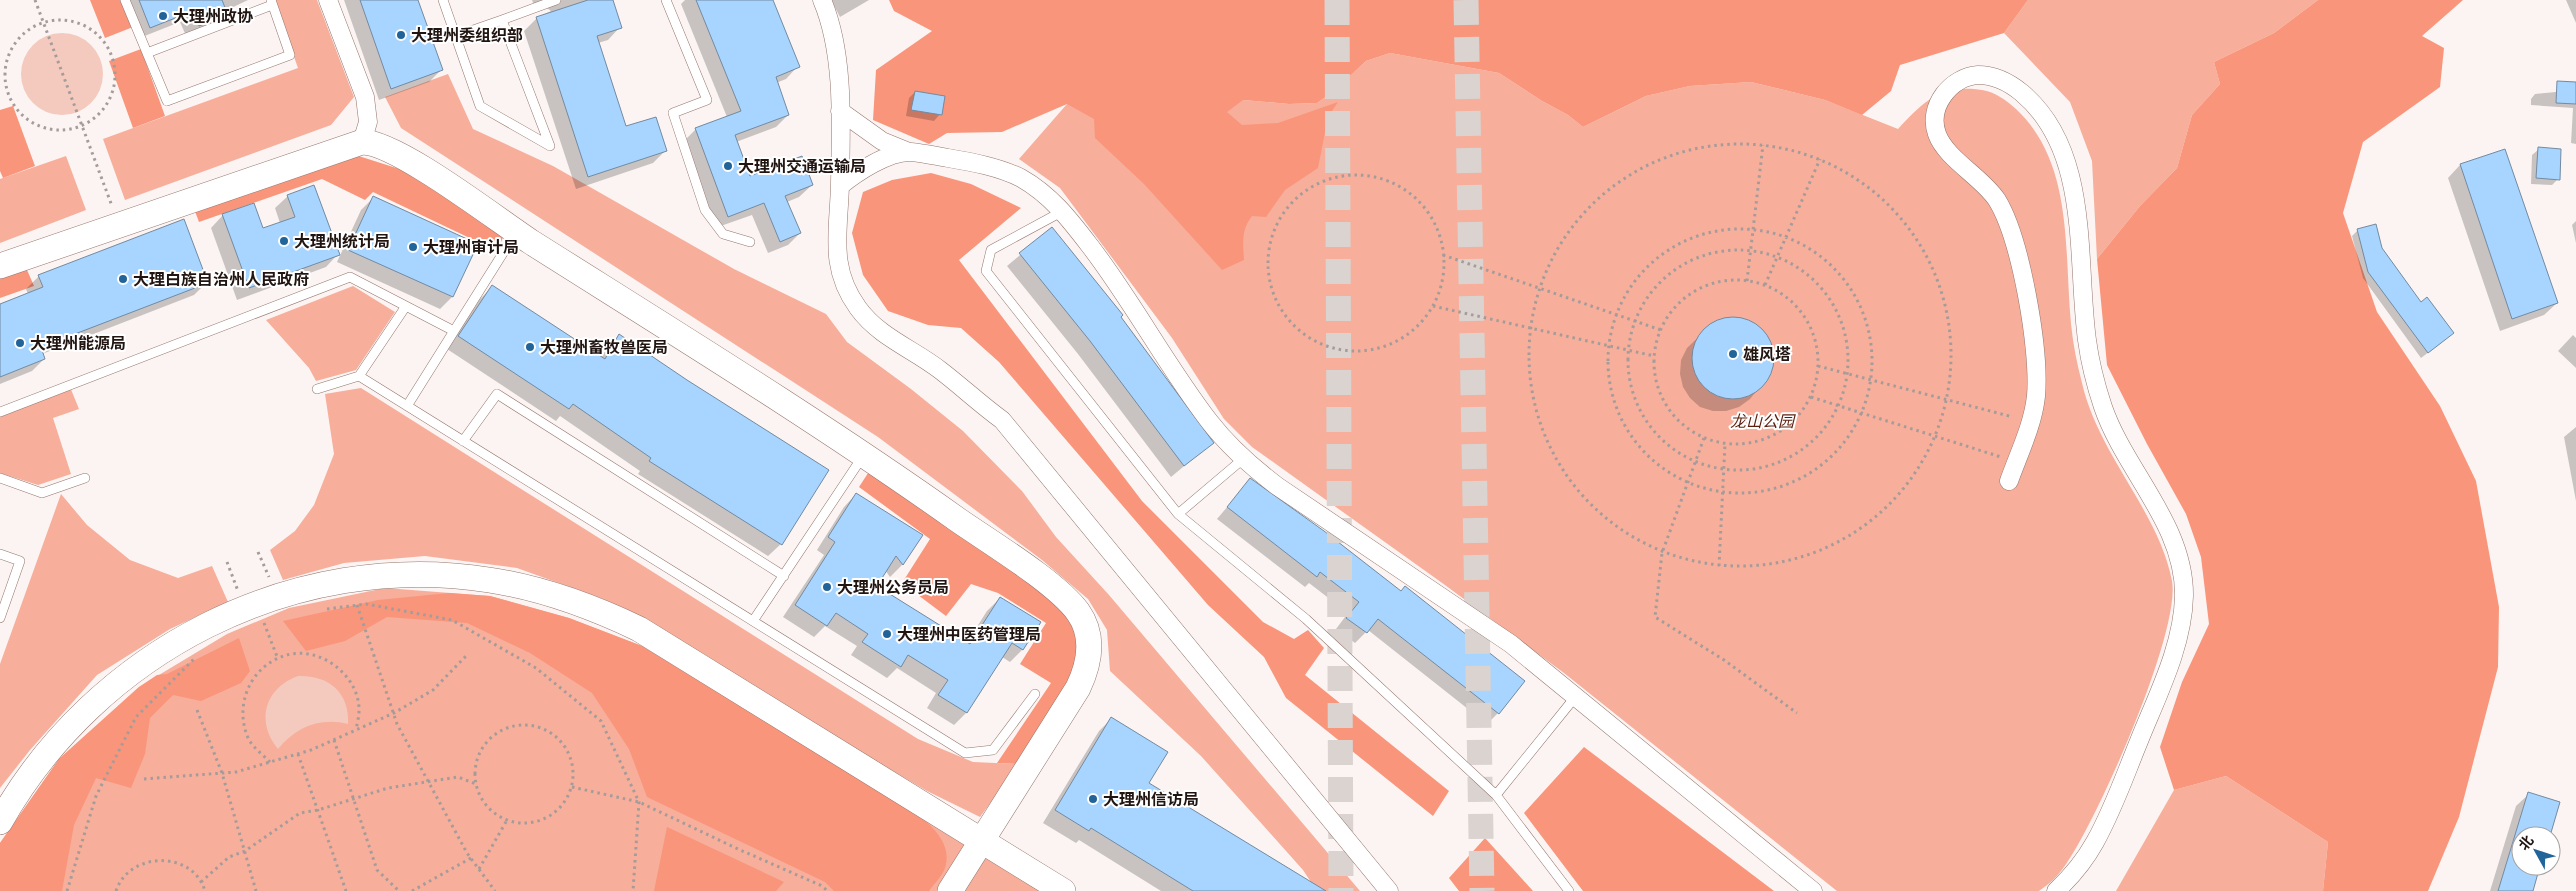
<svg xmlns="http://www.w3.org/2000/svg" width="2576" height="891" font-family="'Zilla Slab','Noto Sans SC',serif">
	<rect width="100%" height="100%" fill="#fbf4f2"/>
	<!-- green -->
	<path fill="#f7ae9b" d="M274 0H317L354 97 331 125 125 200 103 139 298 68Z
		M2028 0H2318L2274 33 2214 62 2220 84 2192 115 2177 168 2140 206 2097 259 2092 161 2070 102 2004 33Z
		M1390 53 1499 73 1542 101 1568 115 1583 127 1646 96 1690 86 1751 82 1825 100 1898 129C1924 101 1941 84 1982 90 1995 92 2006 100 2016 109 2074 163 2064 252 2071 324 2073 344 2077 364 2082 383 2098 454 2159 512 2172 581 2181 632 2096 823 2064 867 2058 876 2048 885 2039 891H1837L1564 673 1445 585 1252 447 1224 419 1172 338 1060 188 1019 159 1067 104 1243 100 1289 104 1317 103 1334 91 1366 61Z
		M448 74 473 129 553 166 734 269 826 314 847 342 911 389 963 431 1022 491 1056 537 1109 595 1360 891H1317L1303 870 1201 756 1110 671 1107 630 1088 599 1042 560 878 437 401 128 385 97Z
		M66 156 86 210 0 243V179Z
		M353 286 395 312 356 370 316 381 309 368 266 320Z
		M70 387 79 409 53 418 71 474 38 485 0 473V417Z
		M361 388 918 739 973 762 1019 764 980 817 927 791 799 716 704 654 603 599 517 568 425 556 344 563 283 580 270 550 295 531 314 505 334 454 325 394Z
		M61 494 87 525 130 560 178 578 212 566 228 602 170 629 97 675 30 750 0 788V664Z
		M385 588 490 596 569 618 642 646 1040 891H0V843L59 759 139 687 227 634 289 608Z
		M2226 776 2328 842 2323 891H2116L2174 790Z"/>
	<!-- forest -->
	<path fill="#f9957b" d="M90 0H123L133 27 105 38Z
		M889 0H2028L2004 33 1900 65 1891 91 1862 115 1825 100 1751 82 1690 86 1646 96 1583 127 1568 115 1542 101 1499 73 1390 53 1366 61 1334 91 1317 103 1289 104 1243 100 1227 112 1242 125 1278 123 1338 102 1328 117 1318 168 1285 190 1266 217 1252 216C1241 230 1243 243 1244 260L1222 270 1144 184 1095 138 1094 119 1067 104 1002 132 947 133 929 144 873 120 876 70 932 31 894 11Z
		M2318 0H2463L2422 36 2444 48 2440 87 2363 142 2343 213 2377 312 2440 406 2476 481 2499 607 2498 667 2459 817 2428 891H2323L2328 842 2226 776 2174 790 2160 747 2182 682 2209 624 2201 557 2186 514 2147 444 2107 365 2097 259 2140 206 2177 168 2192 115 2220 84 2214 62 2274 33Z
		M141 49 165 116 133 128 109 61Z
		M13 106 35 166 3 178 0 171V110Z
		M346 152 412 173 504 235 497 251 373 192 365 200 322 179 199 222 193 206Z
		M931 173 971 184 1021 208 959 260 1142 501 1263 622 1294 639 1308 630 1324 648 1305 675 1449 791 1433 816 1286 698 1264 657 1208 605 999 362 961 328 928 325 888 311 863 275 852 233 863 192 892 180Z
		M24 263 34 286 0 298V272Z
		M872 467 995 555 1058 606 1077 632 1078 672 1019 764 997 763 1051 683 1020 664 1046 623 998 593 971 584 946 616 902 583 930 539 859 487Z
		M449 593 490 596 569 618 642 646 906 805C924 820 954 839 945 868 942 876 934 884 929 891H834L825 882 647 797 629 749 592 693 530 653 467 623 387 617 345 641 306 651 283 621 378 600Z
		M239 638 250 671 241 683 201 701 173 695 150 718 145 754 131 788 96 778 74 825 62 891H0V843L59 759 139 687 157 675 167 674Z
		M1584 747 1774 891H1583L1524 813Z
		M667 827 784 882 776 891H654Z
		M1485 838 1533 891H1459L1449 878Z"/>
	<!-- water -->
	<path fill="#f4cabf" d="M21 74a41 41 0 1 1 82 0a41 41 0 1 1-82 0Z
		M298 676C329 675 350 693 348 724 320 717 296 727 278 749 255 721 265 688 298 676Z"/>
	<!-- shadow -->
	<path fill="#0003" d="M122 0H248L225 11 227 15 214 27 187 38 180 22 137 39Z
		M344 0H417L441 70 429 82 379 100Z
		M532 0H586L594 23 620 27 608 40 598 43 625 128 665 151 653 163 576 189 524 31 537 18 551 11 544 6 535 8Z
		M685 0H772L798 66 786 79 776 83 788 115 776 127 736 142 749 177 812 185 799 197 787 202 800 233 788 245 768 253 752 215 715 228 684 141 696 129 727 117 681 4Z
		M831 0H869L840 17Z
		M2566 0H2576V23Z
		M2576 90V144L2571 143 2573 108 2531 105V99L2535 94Z
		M915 92 940 114 934 121 906 116 909 98Z
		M2539 149 2558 179 2552 185 2531 184 2532 155Z
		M2505 150 2557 303 2544 315 2500 331 2448 178 2460 165Z
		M288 196 338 254 326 267 237 300 211 228 223 215 262 230 280 223 275 208Z
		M373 198 476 245 452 297 440 309 337 262 361 210Z
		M2576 221V243L2572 225Z
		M1052 228 1212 443 1171 477 1078 354 1007 266Z
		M2358 230 2381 248 2446 339 2421 358 2363 278 2352 236Z
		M39 276 206 283 194 295 42 354 44 359 32 371 0 384V306L28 294 26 289Z
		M492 287 601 358 607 348 619 335 781 544 768 556 638 474 640 471 560 416 556 421 447 349 480 299Z
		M1735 318 1747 320 1759 327 1767 336 1772 348 1773 361 1770 374 1750 399 1739 407 1726 411H1713L1700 407 1690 398 1683 387 1680 374 1681 360 1687 348 1710 326 1722 320Z
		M2573 335 2576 338V368L2558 351Z
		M2576 427V501L2564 437Z
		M1250 480 1498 713 1487 724 1368 630 1355 643 1336 629 1348 613 1309 583 1305 587 1217 519Z
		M856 494 921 535 902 565 890 577 885 570 875 586 966 644 987 611 1000 598 1039 623 1022 650 1010 662 1002 657 966 713 954 725 927 708 936 693 897 668 887 678 851 655 857 646 825 626 814 637 783 617 824 555 817 550 844 507Z
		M1111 719 1147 783 1304 891H1161L1079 840 1076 843 1043 823 1099 731Z
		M2529 794 2548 836H2521V866H2539L2531 891H2490L2516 806Z"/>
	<!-- building -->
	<path fill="#a7d5ff" stroke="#738aa0" d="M139 0H222L228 15 199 26 193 11 150 28Z
		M360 0H418L443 70 391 89Z
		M588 0H613L622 28 597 36 626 126 656 117 667 151 588 177 536 17Z
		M696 0H773L800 67 776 77 789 115 735 135 750 176 802 156 813 185 785 196 801 233 780 242 764 203 728 217 695 128 741 111Z
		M2557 81 2576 82V104L2556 103Z
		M915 91 945 96 942 115 911 110Z
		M2538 147 2561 149 2560 180 2536 178Z
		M2505 149 2558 303 2512 319 2460 164Z
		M314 185 340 255 249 288 222 214 254 203 263 228 295 217 287 195Z
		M373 196 478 244 453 297 348 250Z
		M184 219 208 283 41 347 45 359 0 377V304L43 287 38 275Z
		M2376 224 2382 248 2421 302 2427 297 2454 333 2428 353 2368 272 2357 229Z
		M1052 227 1123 315 1121 317 1214 443 1184 466 1090 341 1019 253Z
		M492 285 605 359 619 334 687 380 829 470 782 545 649 461 651 458 573 404 569 409 458 336Z
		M1692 358a41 41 0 1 1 82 0a41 41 0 1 1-82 0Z
		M1250 478 1324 531 1401 591 1405 586 1525 681 1499 714 1378 619 1367 633 1346 618 1359 602 1320 572 1317 577 1227 507Z
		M856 493 923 535 903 565 896 556 877 586 970 644 1000 597 1041 622 1023 650 1012 643 967 713 938 695 948 680 908 655 901 667 862 642 868 634 836 613 827 626 795 605 835 542 828 537Z
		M1111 717 1168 752 1149 783 1326 891H1193L1091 828 1089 831 1055 810Z
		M2528 792 2560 802 2550 836H2521V866H2540L2533 891H2498Z"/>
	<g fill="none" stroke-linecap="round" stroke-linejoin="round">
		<!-- secondary-tunnel -->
		<path stroke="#dad3d0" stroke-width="25" stroke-dasharray="25 12" stroke-linecap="butt" d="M1337 0 1341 891
			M1466 0 1482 891"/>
		<!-- lane casing -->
		<g stroke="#95766d" stroke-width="10">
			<path id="lane" d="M125 0 167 101 290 55 271 0
				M443 0 480 106 550 146 502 20 456 36
				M666 0 707 100 673 113 705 210 723 234 750 242
				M502 20 556 0
				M147 53 272 5
				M1063 211 991 250 986 271 1178 514 1306 619 1496 795 1569 891
				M359 376 406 306
				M317 389 359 376 965 753 993 750 1035 694
				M407 406 454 331
				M0 412 350 277 454 331 515 234
				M463 441 497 394 784 576
				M0 478 42 493 85 478
				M1178 514 1243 459
				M0 554 20 561 0 618
				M753 621 863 456
				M1496 795 1576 696"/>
		</g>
		<!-- street casing -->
		<g stroke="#95766d" stroke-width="19">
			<path id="street" d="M328 0 365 97 368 122 362 142
				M822 0C845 54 841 126 840 184 839 231 828 267 858 308 879 337 913 349 940 370 961 386 980 404 1002 420L1389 891
				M840 111 882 141 909 152
				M840 186C857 172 889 151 911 152 923 153 936 156 948 158 972 162 999 167 1021 178 1051 195 1070 220 1090 246 1133 302 1166 365 1209 421 1229 447 1252 467 1277 486L1511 644 1813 891
				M2009 481C2019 453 2033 425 2036 396 2040 350 2021 239 1997 200 1982 177 1946 159 1937 134 1927 106 1951 77 1978 75 1994 75 2010 83 2022 93 2091 151 2076 259 2087 340 2090 363 2096 386 2103 407 2125 471 2185 525 2184 596 2183 646 2157 696 2139 741 2125 775 2113 810 2095 842 2085 860 2071 877 2056 891"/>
		</g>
		<!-- secondary casing -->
		<g stroke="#95766d" stroke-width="26">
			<path id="secondary" d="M0 266 362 142C397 142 496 219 531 242 675 333 820 422 958 520 991 543 1056 582 1078 612 1095 636 1090 663 1078 688L950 891
				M0 822C96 651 294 549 489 580 542 588 591 606 639 629L1063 891"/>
		</g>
		<!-- path -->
		<path stroke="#a59c9a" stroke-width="3" stroke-dasharray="2.5 4" stroke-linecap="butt" d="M35 0 112 206
			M5 75a55 55 0 1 1 110 0a55 55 0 1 1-110 0Z
			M1529 355a211 211 0 1 1 422 0a211 211 0 1 1-422 0Z
			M1268 263a88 88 0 1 1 176 0a88 88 0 1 1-176 0Z
			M1608 361a132 132 0 1 1 264 0a132 132 0 1 1-264 0Z
			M1628 360a110 110 0 1 1 220 0a110 110 0 1 1-220 0Z
			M1443 255 1661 330
			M1654 362a82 82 0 1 1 164 0a82 82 0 1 1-164 0Z
			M1747 281 1763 145
			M1765 285 1820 159
			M1433 306 1654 356
			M1818 366 2013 417
			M1811 397 2001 457
			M1704 438 1662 553 1655 617 1724 660 1797 713
			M258 552 269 577
			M227 562 238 591
			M1719 566 1725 444
			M357 605 397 724 467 853 495 891
			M327 609 366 604 452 620 536 668 601 721 639 802 633 891
			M264 623 278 659
			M197 710 222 773 256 891
			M475 774a49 49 0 1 1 98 0a49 49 0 1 1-98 0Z
			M334 740 377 870 399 891
			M298 754 346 891
			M270 762C263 755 254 748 249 740 232 704 252 662 291 654 324 648 360 678 359 711 359 717 357 724 356 730
			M144 779 236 772 311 750 394 713 433 690 467 655
			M572 787 639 802 738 849 820 885 828 891
			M479 869 507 820
			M201 882 229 857 245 851 300 813 318 810 388 788 458 777 476 784
			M67 891 96 796 136 717 194 659
			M116 891C129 851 193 850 205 891
			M412 891 471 858"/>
		<!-- lane -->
		<use href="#lane" stroke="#fff" stroke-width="9"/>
		<!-- street -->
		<use href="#street" stroke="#fff" stroke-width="18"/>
		<!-- secondary -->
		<use href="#secondary" stroke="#fff" stroke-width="25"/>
	</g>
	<!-- markers -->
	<g fill="#21649a" stroke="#fff" stroke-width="2">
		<circle cx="163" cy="16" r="5"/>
		<circle cx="401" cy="35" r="5"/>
		<circle cx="728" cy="166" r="5"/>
		<circle cx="284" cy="241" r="5"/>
		<circle cx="413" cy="247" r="5"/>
		<circle cx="123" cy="279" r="5"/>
		<circle cx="20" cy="343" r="5"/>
		<circle cx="530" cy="347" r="5"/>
		<circle cx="1733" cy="354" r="5"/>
		<circle cx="827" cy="587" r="5"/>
		<circle cx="887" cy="634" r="5"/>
		<circle cx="1093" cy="799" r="5"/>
	</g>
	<g text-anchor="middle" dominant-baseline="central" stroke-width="4" stroke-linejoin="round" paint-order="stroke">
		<!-- poi labels -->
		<g font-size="16" font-weight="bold" fill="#211512" stroke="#fff" text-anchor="start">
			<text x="173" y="16">大理州政协</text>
			<text x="411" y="35">大理州委组织部</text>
			<text x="738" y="166">大理州交通运输局</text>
			<text x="294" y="241">大理州统计局</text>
			<text x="423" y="247">大理州审计局</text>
			<text x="133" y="279">大理白族自治州人民政府</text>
			<text x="30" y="343">大理州能源局</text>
			<text x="540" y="347">大理州畜牧兽医局</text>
			<text x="1743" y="354">雄风塔</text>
			<text x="837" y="587">大理州公务员局</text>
			<text x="897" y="634">大理州中医药管理局</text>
			<text x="1103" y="799">大理州信访局</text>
		</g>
		<!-- park labels -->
		<g font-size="16" font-style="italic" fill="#5c1f0e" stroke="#fff">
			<text x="1762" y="421">龙山公园</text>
		</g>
	</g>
	<!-- north arrow -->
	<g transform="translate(2536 851) rotate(310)"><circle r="24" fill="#ffffff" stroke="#a6a1a0"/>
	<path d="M0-4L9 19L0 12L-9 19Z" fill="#21649a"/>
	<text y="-8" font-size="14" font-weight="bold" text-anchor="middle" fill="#211512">北</text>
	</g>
</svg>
